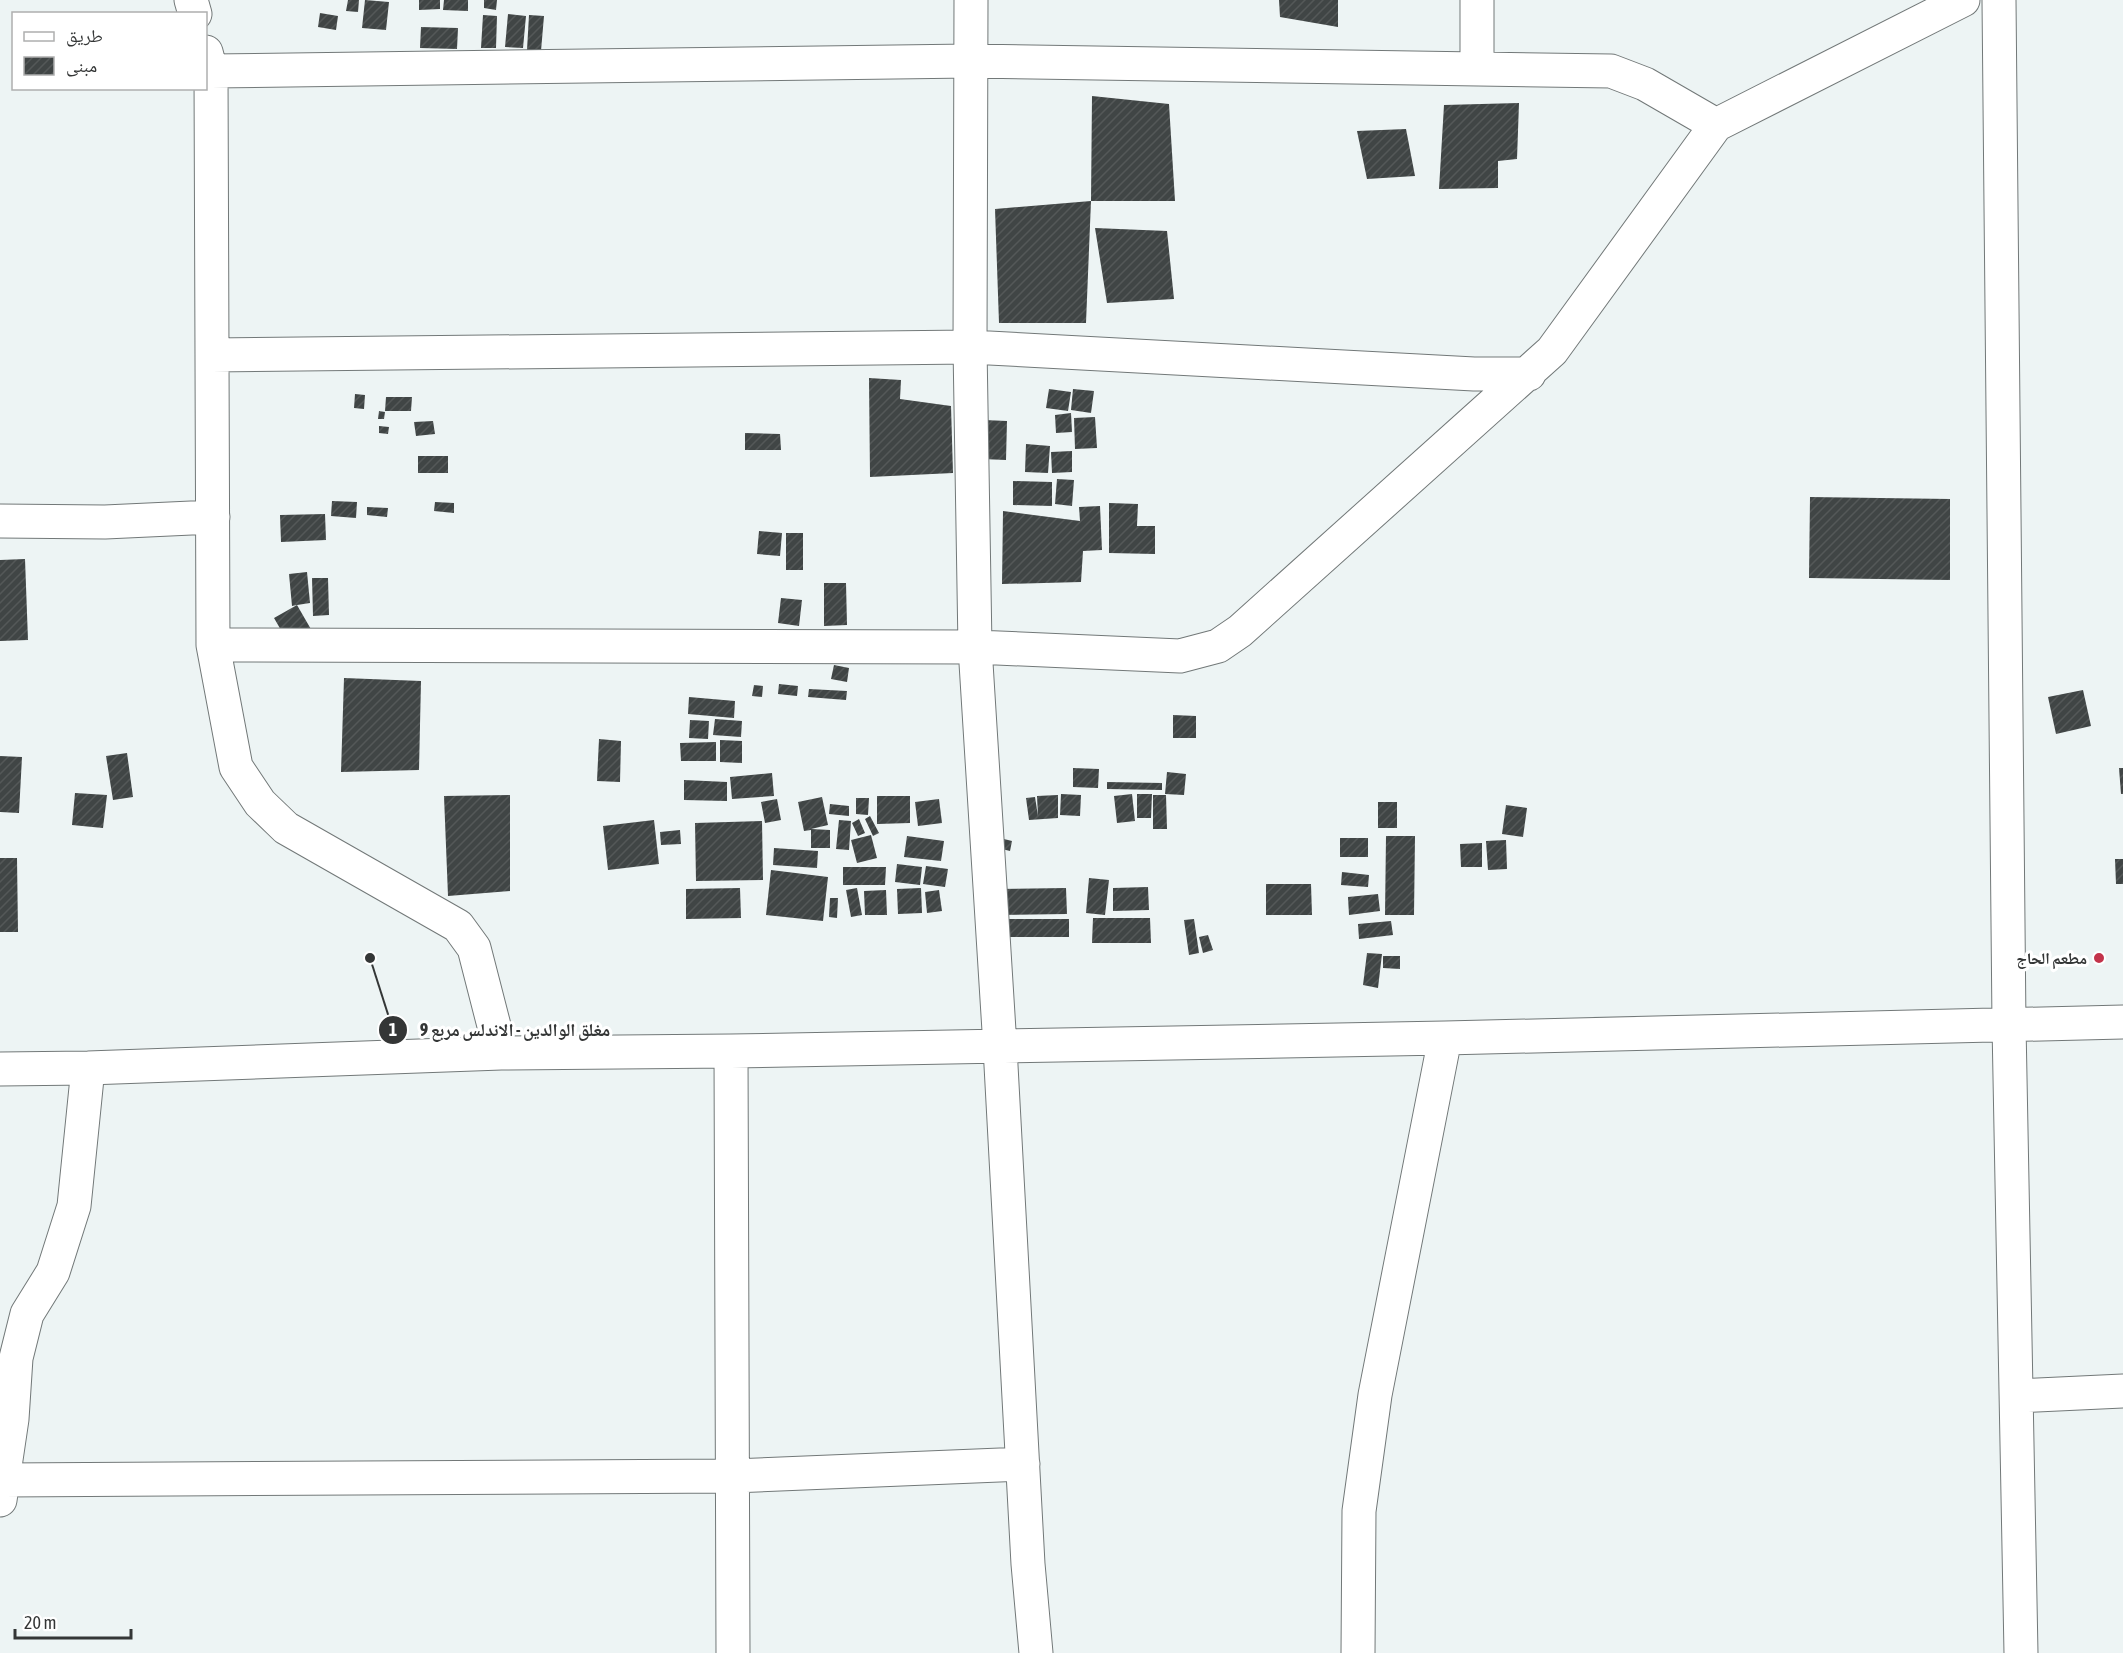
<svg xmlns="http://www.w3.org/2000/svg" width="2123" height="1653" font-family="'Asap Condensed','Noto Naskh Arabic',sans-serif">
	<defs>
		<pattern id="building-hatch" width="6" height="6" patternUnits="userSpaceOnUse" patternTransform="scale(1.5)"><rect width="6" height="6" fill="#404545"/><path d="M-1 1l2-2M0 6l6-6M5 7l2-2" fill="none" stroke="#545858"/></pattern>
	</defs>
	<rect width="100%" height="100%" fill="#edf4f4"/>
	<!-- building -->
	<path fill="url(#building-hatch)" d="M348 0H359L358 12 346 11Z
		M365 0 389 2 386 30 362 28Z
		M419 0H440V9L419 10Z
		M444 0H468V11L443 10Z
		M484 0H497L496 10 484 8Z
		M1279 0H1338V27L1280 17Z
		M320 13 338 16 336 30 318 27Z
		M508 14 526 16 523 48 505 47Z
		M483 15 497 16 496 48H481Z
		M529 15 544 16 541 51 527 50Z
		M421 27 458 28 457 49 420 48Z
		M1092 96 1169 104 1175 201H1091Z
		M1519 103 1517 159 1498 161V188L1439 189 1444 105Z
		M1406 129 1415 176 1367 179 1357 131Z
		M1091 201 1086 323H999L995 209Z
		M1095 228 1167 231 1174 299 1107 303Z
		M869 378 901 380 900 399 951 406 953 473 870 477Z
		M1049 389 1071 392 1068 411 1046 408Z
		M1073 389 1094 391 1091 413 1071 410Z
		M355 394 365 395 364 409 354 408Z
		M386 397H412L411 411H385Z
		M379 411 385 412 384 419H378Z
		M1071 413 1072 432 1056 433 1055 415Z
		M1095 417 1097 448 1075 449 1074 418Z
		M984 420 1007 421 1006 460 982 459Z
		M433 421 435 434 416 436 414 422Z
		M379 426 389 427 388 434 379 433Z
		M745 433 780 434 781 450H745Z
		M1026 444 1050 446 1048 473 1025 472Z
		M1072 451V472L1052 473 1051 452Z
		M418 456H448V473H418Z
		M1057 479 1074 480 1072 506 1055 504Z
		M1013 481 1052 482V506L1013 505Z
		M1810 497 1950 499V580L1809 578Z
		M332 501 357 502 356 518 331 516Z
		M435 502 454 503V513L434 511Z
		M1109 503 1138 504 1137 526H1155V554L1109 553Z
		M1100 506 1102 550 1083 551 1081 582 1002 584 1003 511 1080 521 1079 507Z
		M367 507 388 508 387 517 367 515Z
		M325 514 326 540 281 542 280 515Z
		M759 531 782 533 780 556 757 554Z
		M786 533H803V570H786Z
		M25 559 28 640 0 641V560Z
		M307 572 310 603 297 605 312 631 289 644 274 618 297 605 292 606 289 574Z
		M312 578H328L329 615 313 616Z
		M824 583H846L847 625 824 626Z
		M781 598 802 600 799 626 778 623Z
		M834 665 849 668 847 682 831 679Z
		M344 678 421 681 419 770 341 772Z
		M779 684 798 686 797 696 778 694Z
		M754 685 763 686 762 697 752 696Z
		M809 689 847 691 846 700 808 697Z
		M2083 690 2091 726 2056 734 2048 697Z
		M689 697 735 701 734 718 688 714Z
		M1173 715 1196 716V738H1173Z
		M715 719 742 721 741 737 713 735Z
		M690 720 709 721 708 739 689 738Z
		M599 739 621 741 620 782 597 781Z
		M720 740 742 741V763L720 762Z
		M716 742V761H681L680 743Z
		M127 753 133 797 113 800 106 756Z
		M0 756 22 757 19 813 0 812Z
		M1073 768 1099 769 1098 788 1073 787Z
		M2119 768H2123V794H2121Z
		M1167 772 1186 774 1184 795 1165 794Z
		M772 773 774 796 732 799 730 777Z
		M684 780 727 782V801L684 800Z
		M1107 782 1162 783V790L1107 789Z
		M75 793 107 795 103 828 72 825Z
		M1061 794 1081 795 1080 816 1060 815Z
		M1132 794 1135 821 1117 823 1114 796Z
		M1137 794H1152L1151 818H1137Z
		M510 795V891L448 896 444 796Z
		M1058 795V818L1029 820 1026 798 1035 797 1038 816 1037 796Z
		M1153 795H1166L1167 829H1153Z
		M877 796H910V823L877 824Z
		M822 797 828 825 811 829 830 830V848H811V830L804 831 798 802Z
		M856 798H869L868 815 856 814Z
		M777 799 781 820 765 823 761 802Z
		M939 799 942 823 918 826 915 802Z
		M1378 802H1397V828H1378Z
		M830 804 849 806V816L829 814Z
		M1506 805 1527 808 1523 837 1502 834Z
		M870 816 879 833 873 836 865 819Z
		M859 819 865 833 858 836 852 823Z
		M654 820 659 864 608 870 603 826Z
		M839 820 851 821 849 850 836 849Z
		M762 821 763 880 696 881 695 823Z
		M680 830 681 844 661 845 660 832Z
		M871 835 877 858 857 863 851 840Z
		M907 836 944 841 941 861 904 857Z
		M1386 836H1415L1414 915H1385Z
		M996 837 1012 841 1010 851 994 847Z
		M1340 838H1368V857H1340Z
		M1506 840 1507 869 1488 870 1486 841Z
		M1482 843V867H1461L1460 844Z
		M774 848 818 851 817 868 773 865Z
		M0 858H17L18 932H0Z
		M2115 859H2123V884H2116Z
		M897 864 922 867 920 885 895 882Z
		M926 866 948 869 945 887 923 884Z
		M843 867H886L885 885H843Z
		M771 870 828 877 823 921 766 915Z
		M1342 872 1369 875 1368 887 1341 885Z
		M1089 878 1109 880 1105 915 1086 913Z
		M1266 884H1311L1312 915H1266Z
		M1148 887 1149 910 1113 911V888Z
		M740 888 741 918 686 919V889Z
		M857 888 862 915 851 917 846 890Z
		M921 888 922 913 898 914 897 889Z
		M1066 888 1067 914 994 915V889Z
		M886 890 887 915H865L864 891Z
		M939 890 942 911 927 913 925 892Z
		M1378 894 1380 911 1349 915 1348 897Z
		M830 898H838L837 918 829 917Z
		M1093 918H1150L1151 943H1092Z
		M996 919H1069V937H996Z
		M1194 919 1199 953 1189 955 1184 920Z
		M1391 921 1393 935 1359 939 1358 924Z
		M1208 935 1213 950 1203 953 1199 937Z
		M1367 953 1382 954 1378 988 1363 985Z
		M1383 956H1400V969L1383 968Z"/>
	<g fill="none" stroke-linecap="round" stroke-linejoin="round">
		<!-- minor casing -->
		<g stroke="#727878" stroke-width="35">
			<path id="minor" d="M191 0 195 14
				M971 0 970 347 975 647 1000 1047 1028 1564 1036 1653
				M1999 0 2009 1025 2021 1653
				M206 52 211 71 213 645 236 767 260 803 286 828 458 926 474 948 501 1053
				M1477 69V0
				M211 71 970 61 1611 71 1645 84 1716 125
				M212 355 970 347 1474 374H1529
				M0 521 105 522 213 517
				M213 645 975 647 1180 656 1218 646 1240 631 1552 351 1716 125 1963 0
				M731 1051 733 1653
				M0 1069 88 1068 501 1053 731 1051 1445 1038 2123 1022
				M2017 1396 2123 1391
				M3 1480 733 1476 1023 1464
				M0 1500 12 1419 16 1358 27 1314 53 1272 74 1206 88 1068
				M1358 1653 1359 1511 1375 1395 1445 1038"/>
		</g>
		<!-- minor -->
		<use href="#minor" stroke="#fff" stroke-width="33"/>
	</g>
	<!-- markers -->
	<circle fill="#c3334a" stroke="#fff" stroke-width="2" cx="2099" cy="958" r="6"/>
	<g text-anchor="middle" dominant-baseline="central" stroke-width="6" stroke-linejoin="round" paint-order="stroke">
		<!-- poi labels -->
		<g font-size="16" font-weight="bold" fill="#343636" stroke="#fff" text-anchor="end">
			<text x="2087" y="958">مطعم الحاج</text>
		</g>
	</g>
	<!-- callouts -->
	<path fill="none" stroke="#343636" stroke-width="2" d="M370 958L393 1030"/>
	<g fill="#343636" stroke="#fff" stroke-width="2">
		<circle cx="370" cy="958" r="6"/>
		<circle cx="393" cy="1030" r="15"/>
	</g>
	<g font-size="18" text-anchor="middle" font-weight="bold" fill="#fff">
		<text x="393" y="1036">1</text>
	</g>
	<g font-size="18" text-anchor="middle" font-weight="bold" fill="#343636" stroke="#fff" stroke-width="6" stroke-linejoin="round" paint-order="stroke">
		<text x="515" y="1036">مغلق الوالدين - الاندلس مربع 9</text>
	</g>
	<!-- legend -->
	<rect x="12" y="12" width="195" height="78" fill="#ffffff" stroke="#aeafaf" stroke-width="1.5"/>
	<rect x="24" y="32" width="30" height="9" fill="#ffffff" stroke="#aeafaf" stroke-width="1.5"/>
	<text x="66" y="42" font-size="18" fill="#343636">طريق</text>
	<rect x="24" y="57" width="30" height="18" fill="url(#building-hatch)" stroke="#aeafaf" stroke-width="1.5"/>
	<text x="66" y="72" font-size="18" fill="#343636">مبنى</text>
	<!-- scale -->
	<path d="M15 1629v9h116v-9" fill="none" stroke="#343636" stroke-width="3"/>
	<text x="24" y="1629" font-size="18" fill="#343636" stroke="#ffffff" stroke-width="4.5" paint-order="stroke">20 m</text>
</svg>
